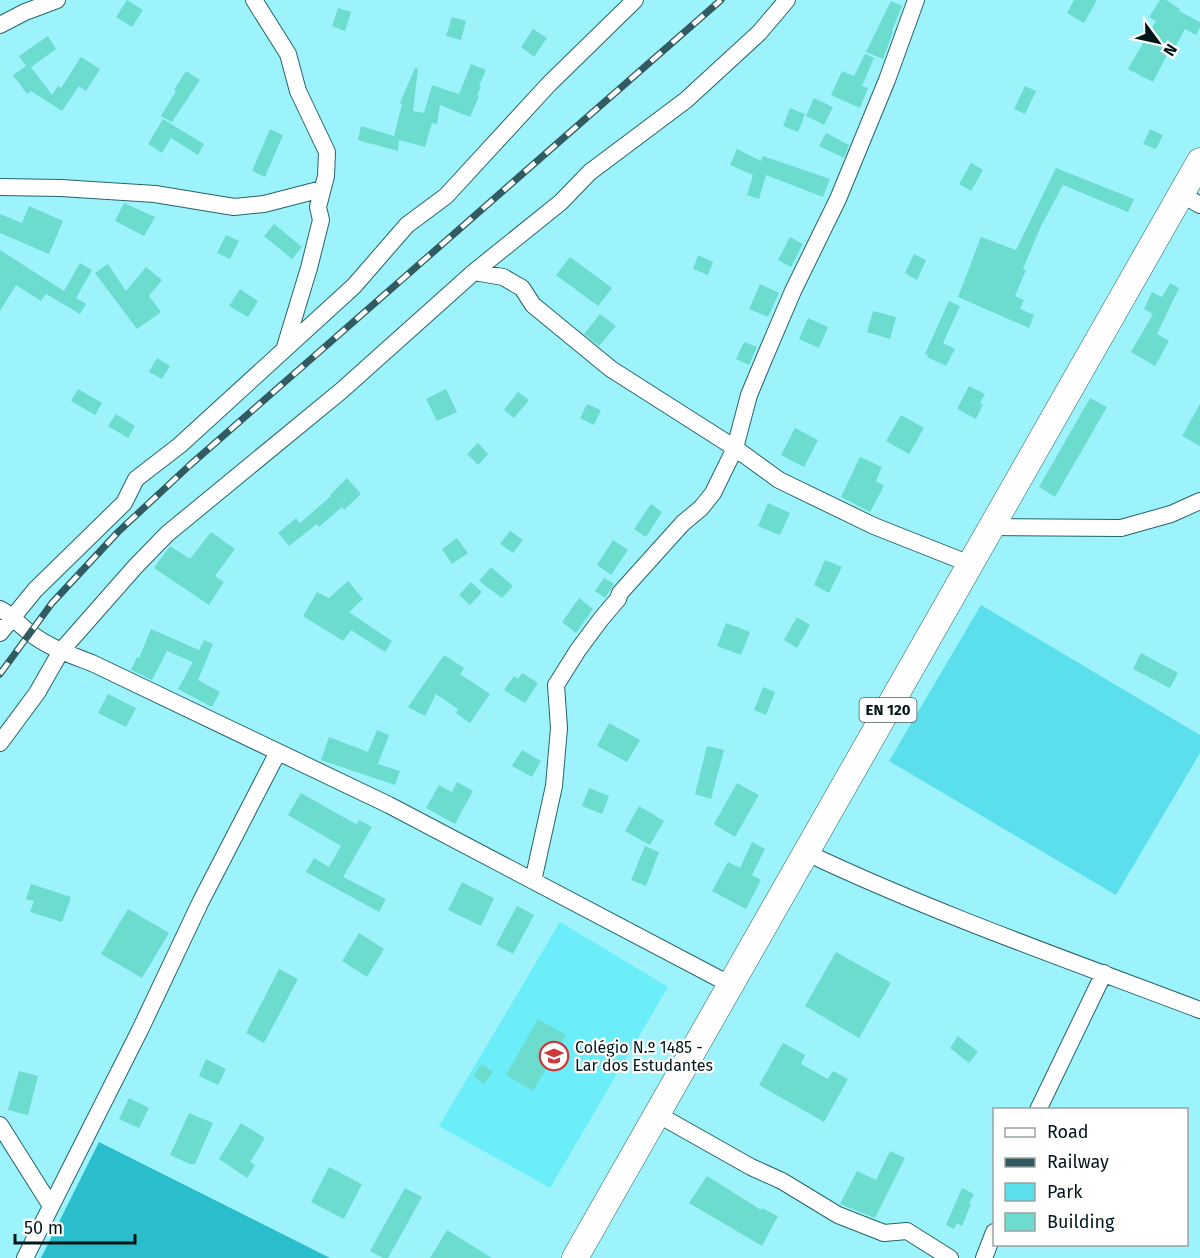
<svg xmlns="http://www.w3.org/2000/svg" width="1200" height="1258" font-family="'Fira Sans',sans-serif">
	<rect width="100%" height="100%" fill="#9cf3fc"/>
	<!-- built -->
	<path fill="#6bedfa" d="M560 922 668 987 550 1188 439 1126Z"/>
	<!-- green -->
	<path fill="#5bdfec" d="M981 605 1200 735V753L1116 895 889 761Z"/>
	<!-- forest -->
	<path fill="#2abdcb" d="M99 1142 330 1258H41Z"/>
	<!-- building -->
	<path fill="#6cdcce" d="M127 0 143 10 132 27 116 17Z
		M1074 0H1097L1084 23 1067 13Z
		M1160 0H1166L1180 9 1179 11 1200 22V27L1196 35 1185 29 1171 55 1168 53 1153 82 1128 69 1156 21 1149 17Z
		M891 1 902 6 892 31 893 32 883 59 866 52Z
		M338 8 351 12 345 31 332 26Z
		M452 17 466 21 461 40 446 36Z
		M533 29 547 38 534 57 521 47Z
		M48 36 56 49 31 67 52 95 58 86 61 88 81 57 100 69 86 91 79 86 62 111 31 91 27 94 13 75 26 66 19 56Z
		M865 54 874 58 862 86 868 88 860 108 831 95 842 71 854 76Z
		M471 64 486 70 479 86 481 87 477 95 479 96 470 117 440 105 437 124 432 123 425 147 399 140 398 151 358 140 361 126 394 136 402 104 400 103 415 68 418 69 413 111 424 113 432 85 459 94Z
		M186 71 200 80 172 122 161 116 176 91 174 90Z
		M1025 86 1036 91 1025 114 1014 109Z
		M814 98 833 107 824 125 806 116Z
		M790 108 805 114 798 132 783 126Z
		M163 119 204 144 198 155 171 138 162 153 148 144Z
		M270 129 283 135 265 177 252 171Z
		M1150 129 1163 135 1156 149 1143 144Z
		M826 133 849 145 844 158 819 146Z
		M737 149 761 161 763 156 830 179 823 197 766 175 759 199 747 195 753 175 730 165Z
		M971 163 983 170 971 191 959 184Z
		M1056 168 1134 199 1128 212 1063 185 1041 226 1023 269 1026 270 1015 296 1024 300 1020 309 1034 315 1029 328 958 297 981 237 1016 250Z
		M124 203 155 217 144 236 115 221Z
		M29 206 63 221 49 254 0 233V214L22 223Z
		M274 224 302 247 292 259 264 236Z
		M226 235 239 241 230 259 217 253Z
		M790 237 803 244 791 267 778 260Z
		M0 250 64 291 80 263 92 270 76 298 86 304 80 314 46 294 41 301 16 285 0 311Z
		M914 254 926 260 917 280 905 273Z
		M698 255 713 262 708 275 693 269Z
		M570 257 612 288 598 306 556 275Z
		M108 264 126 291 146 267 162 280 149 296 161 312 137 329 95 273Z
		M1170 283 1179 288 1157 334 1169 341 1155 366 1131 352 1153 314 1144 309 1152 292 1162 297Z
		M760 284 779 293 768 317 749 309Z
		M240 289 258 301 248 317 229 306Z
		M949 301 960 306 943 343 955 349 946 366 927 357 928 355 925 354Z
		M873 311 896 317 890 339 867 332Z
		M600 314 616 326 599 346 584 334Z
		M808 318 828 327 819 348 799 339Z
		M744 342 757 347 749 365 736 359Z
		M157 358 170 366 162 379 149 372Z
		M969 386 985 394 980 403 983 404 976 419 957 409Z
		M78 389 102 403 95 415 71 401Z
		M446 389 457 412 437 421 426 399Z
		M518 392 529 400 514 418 504 410Z
		M1090 398 1107 407 1055 497 1039 487Z
		M587 404 601 410 594 425 580 418Z
		M1200 404V446L1182 436Z
		M116 414 135 426 128 438 108 426Z
		M901 415 924 428 909 454 886 441Z
		M795 428 818 440 804 467 781 455Z
		M478 443 488 454 478 465 467 454Z
		M860 457 882 467 876 481 884 486 870 512 841 497Z
		M347 478 361 494 344 510 342 507 319 527 317 524 289 546 278 533 296 518 300 523 331 496 330 495Z
		M768 503 790 513 780 535 758 526Z
		M651 504 662 512 646 537 634 529Z
		M510 531 523 540 513 553 500 544Z
		M211 532 235 549 215 576 224 582 209 605 154 568 170 546 190 559Z
		M457 538 468 553 452 564 442 549Z
		M613 540 628 550 611 575 597 565Z
		M825 560 842 567 829 593 814 585Z
		M491 567 513 586 502 598 479 581Z
		M604 578 614 584 605 598 595 591Z
		M348 581 363 599 349 612 392 641 385 652 351 630 343 641 303 616 317 592 329 598Z
		M471 582 482 592 470 605 459 595Z
		M579 598 593 609 576 633 562 622Z
		M797 617 810 625 797 648 784 640Z
		M726 623 750 632 741 655 717 646Z
		M151 629 199 650 204 640 213 644 198 680 220 692 212 707 178 689 193 662 167 651 152 680 131 670 137 657 139 658Z
		M1141 653 1178 673 1170 688 1133 669Z
		M444 655 464 668 460 674 490 694 470 723 456 713 458 709 436 694 425 716 408 707Z
		M522 673 538 683 525 703 504 690 514 676 518 679Z
		M763 687 775 692 766 715 754 710Z
		M108 694 136 708 126 727 98 713Z
		M609 723 640 740 627 762 597 746Z
		M377 730 389 735 378 764 400 771 395 785 321 760 329 737 368 752Z
		M707 746 724 750 711 799 695 794Z
		M522 750 541 761 532 777 512 766Z
		M457 782 473 791 455 824 426 808 439 785 452 792Z
		M737 783 759 795 735 837 714 824Z
		M589 788 609 796 602 814 582 806Z
		M301 793 354 823 357 824 359 820 372 827 343 877 386 899 379 912 306 872 314 858 329 867 341 846 288 815Z
		M639 806 664 821 650 845 625 831Z
		M752 842 765 849 752 875 761 880 746 909 712 891 728 862 740 868Z
		M645 846 659 852 646 886 631 880Z
		M462 882 494 898 481 926 448 910Z
		M31 884 71 897 62 922 30 912 34 901 26 899Z
		M517 906 534 915 513 954 496 945Z
		M128 909 169 933 142 978 101 954Z
		M359 933 384 949 367 977 342 961Z
		M836 952 891 983 859 1038 805 1006Z
		M279 969 298 979 264 1043 246 1033Z
		M538 1019 566 1035 533 1091 506 1075Z
		M958 1036 978 1052 969 1063 950 1048Z
		M783 1043 805 1055 801 1064 828 1079 833 1071 848 1079 824 1122 759 1085Z
		M206 1059 226 1069 218 1085 199 1076Z
		M482 1064 493 1072 484 1084 473 1076Z
		M19 1071 38 1076 28 1115 8 1110Z
		M129 1098 149 1108 139 1128 119 1119Z
		M189 1113 213 1123 195 1164H190L170 1155Z
		M241 1123 265 1138 250 1162 255 1165 247 1178 219 1159Z
		M890 1151 905 1158 875 1218 840 1204 857 1171 876 1180Z
		M329 1167 362 1184 344 1219 311 1202Z
		M707 1176 761 1210 762 1208 778 1216 762 1246 689 1203Z
		M405 1188 422 1197 388 1258H383L370 1251Z
		M962 1188 974 1194 969 1203 971 1204 962 1226 957 1223 954 1229 946 1225Z
		M447 1230 492 1258H430Z"/>
	<g fill="none" stroke-linecap="round" stroke-linejoin="round">
		<!-- street casing -->
		<g stroke="#26646b" stroke-width="18">
			<path id="street" d="M254 0 288 54 298 91 327 152 326 176 318 207 321 220 309 268 285 347
				M0 25 25 12 57 0
				M0 187 61 188 155 194 234 207 264 204 322 189
				M1181 194 1200 205
				M474 272 503 277 522 288 533 305 611 369 735 448 779 480 874 526 970 564
				M992 527 1121 528 1171 514 1200 501
				M0 609C13 616 18 624 29 632 47 647 71 655 92 663L389 805 731 985
				M0 633 35 590 124 503 136 479 180 445 354 286 407 225 446 196 549 84 635 0
				M0 743 37 693 61 651 135 567 167 534 341 391 474 272 561 202 590 172 686 100 759 33 787 0
				M807 853C934 913 1068 960 1200 1010
				M533 881 554 786 559 728 556 685 578 650 601 619 618 599 620 593 683 523 701 508 713 493 735 448 749 395 764 359 793 291 838 199 887 80 916 0
				M1038 1110 1104 973
				M657 1114 751 1167 782 1181 838 1215 884 1233 907 1231 950 1258
				M0 1125 51 1206
				M25 1258 140 1030 201 901 278 752
				M984 1258 994 1232"/>
		</g>
		<!-- primary casing -->
		<g stroke="#26646b" stroke-width="27">
			<path id="primary" d="M575 1258 1200 161"/>
		</g>
		<!-- street -->
		<use href="#street" stroke="#fff" stroke-width="16"/>
		<!-- primary -->
		<use href="#primary" stroke="#fff" stroke-width="26"/>
		<!-- rail casing -->
		<g stroke="#315b60" stroke-width="7">
			<path id="rail" d="M0 674 52 603 118 532 190 465 721 0"/>
		</g>
		<!-- rail -->
		<use href="#rail" stroke="#fff" stroke-width="4.5" stroke-dasharray="14" stroke-linecap="butt"/>
	</g>
	<!-- icons -->
	<defs>
		<g id="school-ring" transform="scale(1.5)"><circle r="9.5" fill="#fff" stroke="#c93a3c" stroke-width="1.5"/><path d="M0-5L7-2L0 1L-7-2ZM-4 1L0 2.5L4 1V4Q0 6-4 4Z" fill="#c93a3c"/></g>
	</defs>
	<g fill-rule="evenodd">
		<use href="#school-ring" x="554" y="1056"/>
	</g>
	<g text-anchor="middle" dominant-baseline="central" stroke-width="4.5" stroke-linejoin="round" paint-order="stroke">
		<!-- shield labels -->
		<rect fill="#fff" stroke="#4c5d5e" stroke-width="1.5" x="859.5" y="698" width="57" height="24" rx="4.5"/>
		<g font-size="15" font-weight="bold" fill="#001719">
			<text x="888" y="710">EN 120</text>
		</g>
		<!-- poi labels -->
		<g font-size="16" fill="#001719" stroke="#fff" text-anchor="start">
			<text x="575" y="1047">Colégio N.º 1485 -<tspan x="575" dy="18">Lar dos Estudantes</tspan></text>
		</g>
	</g>
	<!-- legend -->
	<rect x="993" y="1108" width="195" height="138" fill="#ffffff" stroke="#99a2a3" stroke-width="1.5"/>
	<rect x="1005" y="1128" width="30" height="9" fill="#ffffff" stroke="#99a2a3" stroke-width="1.5"/>
	<text x="1047" y="1138" font-size="18" fill="#001719">Road</text>
	<rect x="1005" y="1158" width="30" height="9" fill="#315b60" stroke="#99a2a3" stroke-width="1.5"/>
	<text x="1047" y="1168" font-size="18" fill="#001719">Railway</text>
	<rect x="1005" y="1183" width="30" height="18" fill="#5bdfec" stroke="#99a2a3" stroke-width="1.5"/>
	<text x="1047" y="1198" font-size="18" fill="#001719">Park</text>
	<rect x="1005" y="1213" width="30" height="18" fill="#6cdcce" stroke="#99a2a3" stroke-width="1.5"/>
	<text x="1047" y="1228" font-size="18" fill="#001719">Building</text>
	<!-- north arrow -->
	<g transform="translate(1158 42) rotate(123)" stroke="#ffffff" stroke-width="4.5" paint-order="stroke">
	<path d="M0-4.5L10 22L0 15L-10 22Z" fill="#001719"/>
	<text y="-9" font-size="16" font-weight="bold" text-anchor="middle" fill="#001719">N</text>
	</g>
	<!-- scale -->
	<path d="M15 1234v9h120v-9" fill="none" stroke="#001719" stroke-width="3"/>
	<text x="24" y="1234" font-size="18" fill="#001719" stroke="#ffffff" stroke-width="4.5" paint-order="stroke">50 m</text>
</svg>
